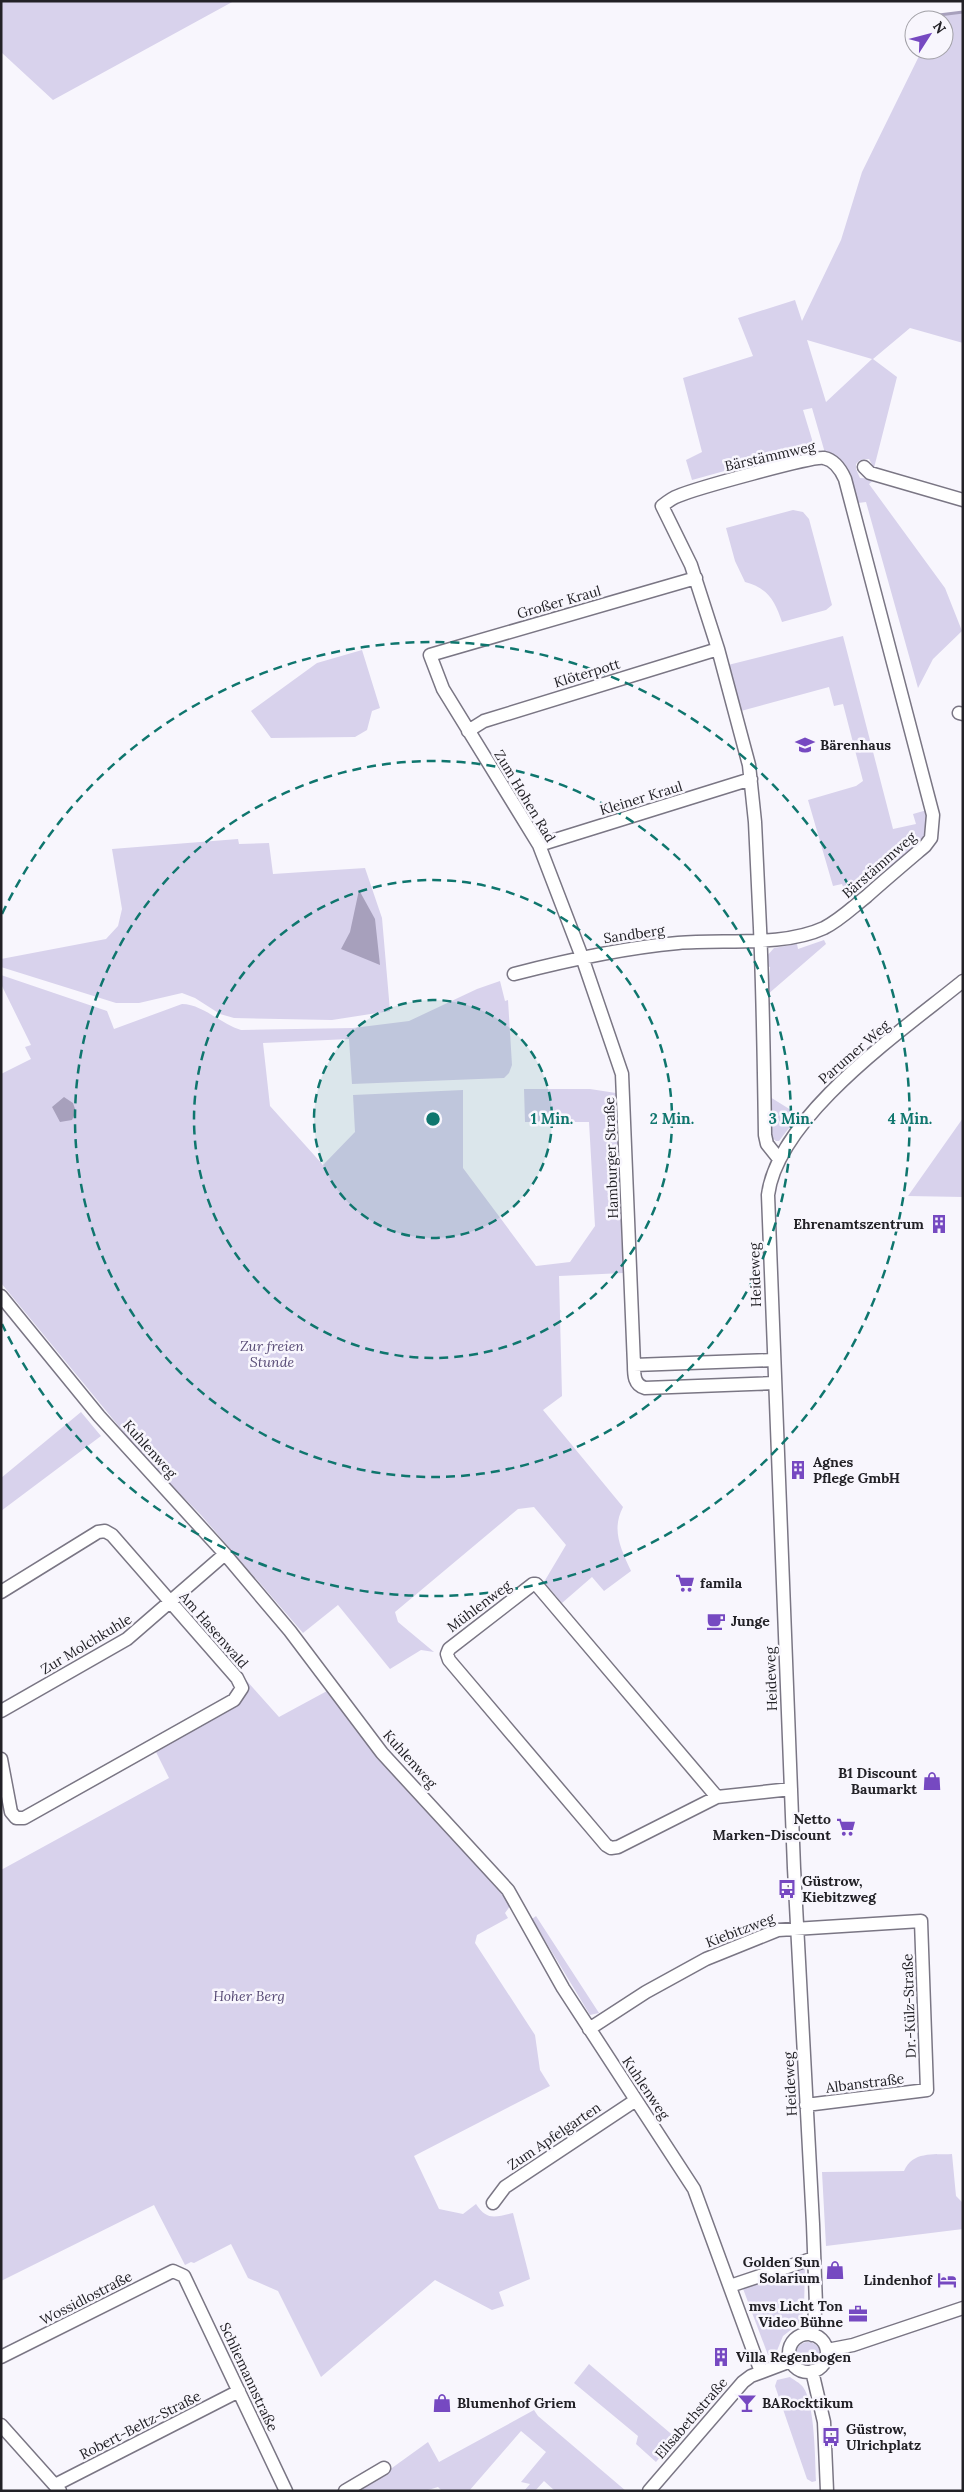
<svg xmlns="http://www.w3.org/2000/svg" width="964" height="2492" font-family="Lora,serif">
	<rect width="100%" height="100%" fill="#f8f6fd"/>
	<!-- green -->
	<path fill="#d8d2ec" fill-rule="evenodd" d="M1 1H234L53 100 1 52Z
		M963 12V343L910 328 873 359 897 377 874 468 869 459 860 460 856 464V469L860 478 875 479 869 484 945 588 962 631 933 659 918 688 866 502 858 503C851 478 851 464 825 453L812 408 803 410 814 446 692 480 686 460 702 452 683 378 753 356 738 318 795 300 802 321 841 240 862 172 922 50H944V20H937L939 15ZM807 340 872 359 826 402Z
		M793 510 803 512 809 519 832 605 826 610 782 622C775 601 768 588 745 582L735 561 726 528Z
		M843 636 893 829 916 824 913 814 927 810C931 842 913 850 891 870L885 868 847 898 842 884 833 886 808 800 856 786 863 781 843 704 834 706 829 687 741 711 728 665Z
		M362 650 380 708 372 711 367 730 355 737 271 738 251 711 317 663Z
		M238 839 239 844 269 843 273 874 365 868 382 918 390 1011 332 1020 234 1018 220 1014 195 998 182 993 139 1003H116L1 967V959L106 939 118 926 122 909 112 849Z
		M824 940 826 944 767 995 766 976H769L770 967 766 966V957L774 948 797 944 798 949Z
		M1 975 107 1011 114 1029 182 1004C202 1004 221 1024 241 1030L353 1028 409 1021 477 989 500 981 505 1001 508 1000 512 1065 509 1073 504 1078 352 1084 349 1039 263 1043 270 1106 323 1165 355 1132 353 1095 463 1090V1168L536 1266 570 1262 595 1226 589 1122H525L524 1089H590L616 1093 623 1273 559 1276 562 1396 543 1410 623 1507C611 1530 621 1549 631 1571L604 1591 592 1577 562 1603 544 1582 566 1545 534 1507 518 1509 395 1612 398 1622 434 1652 421 1650 390 1669 338 1605 303 1633 201 1515 149 1463 1 1283V1074L31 1059 25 1047 31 1045 1 984Z
		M770 1097 799 1115 779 1141H776L771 1137Z
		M963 1118V1197L908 1196Z
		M81 1412 101 1436 1 1511V1478Z
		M246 1680 279 1717 327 1691 488 1874 511 1905 505 1913 508 1918 477 1935 475 1943 535 2035 540 2070 550 2086 414 2156 439 2209 463 2214 476 2204C487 2221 495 2217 513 2213L530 2279 499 2292 504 2306 492 2310 435 2280 321 2377 278 2291 248 2278 231 2244 194 2263 191 2262 185 2265 154 2205 1 2281V1870L169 1778 154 1748 242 1699 246 1690Z
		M536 1916 599 2013 590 2015 532 1919Z
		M952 2154 956 2196 963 2203V2229L826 2246 822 2172 904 2171C913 2151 932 2155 952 2154Z
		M805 2267 804 2308 801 2322 783 2336 776 2353 768 2355 742 2286Z
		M796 2354a12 12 0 1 1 24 0a12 12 0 1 1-24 0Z
		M589 2364 676 2438 656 2462 636 2444 638 2436 574 2383Z
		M790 2377C794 2380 800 2383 803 2387 815 2403 815 2460 816 2481L812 2482 807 2479 775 2386 777 2380Z
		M534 2410 538 2416 626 2491H555L544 2481 535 2491H524L530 2484 521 2482 546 2452 521 2431 469 2491H442L438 2487 425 2491H360L428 2442 439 2462Z"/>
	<!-- water -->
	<path fill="#a7a0bc" d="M359 890 375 919 380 965 341 949 350 932Z
		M64 1097 73 1103 76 1112 72 1120 60 1122 52 1107Z"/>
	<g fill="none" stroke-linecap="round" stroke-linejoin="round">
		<!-- stream -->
		<path stroke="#a7a0bc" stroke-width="3" d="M939 15 963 12"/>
		<!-- minor casing -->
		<g stroke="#7a7684" stroke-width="15">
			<path id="minor" d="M864 467 870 473 963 500
				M959 713 963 714
				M468 731 484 721 718 649
				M539 845 751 779
				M514 974C568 960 622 948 678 943 724 939 783 947 824 928 840 920 853 907 867 896 886 879 905 863 925 846L931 838 933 815 845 479C841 470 834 460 824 458 812 456 694 489 678 496 672 498 667 502 662 506L691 565 718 649 749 765 755 822 760 928C763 997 764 1066 765 1135L767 1144 779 1159
				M1 1296 99 1416 225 1554 290 1631 382 1753 508 1890 563 1988 694 2189 761 2372
				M774 1360 634 1365C634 1375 634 1385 645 1388L775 1383
				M634 1365 622 1074 582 957 539 845 443 689 430 655 696 578
				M1 1592 98 1532 105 1531 112 1535 237 1678 242 1688 234 1700 24 1818H16L11 1812 1 1759
				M1 1711 127 1639 225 1554
				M717 1797 536 1584H533L449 1649 447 1654 449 1660 606 1845 611 1848 618 1847 717 1797 791 1789
				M589 2029 646 1992 706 1959 778 1930 921 1921 927 2090 806 2105
				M493 2203 505 2187 636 2100
				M730 2286 814 2258
				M789 2353a19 19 0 1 1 38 0a19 19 0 1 1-38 0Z
				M812 2335 816 2305 813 2224 794 1868 768 1195C778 1116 903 1030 963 981
				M827 2350 853 2345 963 2308
				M1 2357 173 2271 184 2276 286 2491
				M812 2371 824 2422 827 2491
				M1 2425 60 2491
				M55 2485 239 2391
				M345 2491 384 2468
				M649 2491 743 2382 751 2376 791 2361"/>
		</g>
		<!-- minor -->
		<use href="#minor" stroke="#fff" stroke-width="12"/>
	</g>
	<!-- distance rings -->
	<circle cx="433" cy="1119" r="119" fill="#0f766e" fill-opacity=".12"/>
	<g fill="none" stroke="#0f766e" stroke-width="2.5" stroke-dasharray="9 6">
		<circle cx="433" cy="1119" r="119"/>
		<circle cx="433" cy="1119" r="239"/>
		<circle cx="433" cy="1119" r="358"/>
		<path d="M2 914A477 477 0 1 1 2 1324"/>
	</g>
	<!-- icons -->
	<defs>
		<g id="school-bare" transform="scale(1.5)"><path d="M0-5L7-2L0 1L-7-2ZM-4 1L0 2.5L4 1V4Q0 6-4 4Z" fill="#7649c1" stroke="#f8f6fd" stroke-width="2.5" paint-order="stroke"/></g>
		<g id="building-bare" transform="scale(1.5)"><path d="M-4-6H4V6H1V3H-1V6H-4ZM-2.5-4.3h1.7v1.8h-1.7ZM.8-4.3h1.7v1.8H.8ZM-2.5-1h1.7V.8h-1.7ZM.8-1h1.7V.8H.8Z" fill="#7649c1" stroke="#f8f6fd" stroke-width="2.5" paint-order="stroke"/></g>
		<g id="supermarket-bare" transform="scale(1.5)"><path d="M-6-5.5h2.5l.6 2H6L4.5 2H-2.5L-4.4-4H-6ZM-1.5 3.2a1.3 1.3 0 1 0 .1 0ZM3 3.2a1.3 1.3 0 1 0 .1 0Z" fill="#7649c1" stroke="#f8f6fd" stroke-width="2.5" paint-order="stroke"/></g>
		<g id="cafe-bare" transform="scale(1.5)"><path d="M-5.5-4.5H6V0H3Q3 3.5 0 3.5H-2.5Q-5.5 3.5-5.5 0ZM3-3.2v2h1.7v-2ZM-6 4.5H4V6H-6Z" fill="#7649c1" stroke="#f8f6fd" stroke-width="2.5" paint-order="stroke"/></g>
		<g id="shop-bare" transform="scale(1.5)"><path d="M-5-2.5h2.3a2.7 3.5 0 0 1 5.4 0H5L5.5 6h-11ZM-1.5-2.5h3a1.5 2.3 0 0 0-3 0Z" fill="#7649c1" stroke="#f8f6fd" stroke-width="2.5" paint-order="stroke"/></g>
		<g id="bus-bare" transform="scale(1.5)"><path d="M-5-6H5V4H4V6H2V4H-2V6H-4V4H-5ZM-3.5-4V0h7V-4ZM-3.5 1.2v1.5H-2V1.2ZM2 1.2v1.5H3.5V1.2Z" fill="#7649c1" stroke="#f8f6fd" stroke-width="2.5" paint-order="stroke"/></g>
		<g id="hotel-bare" transform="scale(1.5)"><path d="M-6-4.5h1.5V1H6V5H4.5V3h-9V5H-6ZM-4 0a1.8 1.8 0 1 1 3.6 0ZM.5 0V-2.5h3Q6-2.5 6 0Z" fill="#7649c1" stroke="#f8f6fd" stroke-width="2.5" paint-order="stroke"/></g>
		<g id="office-bare" transform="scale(1.5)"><path d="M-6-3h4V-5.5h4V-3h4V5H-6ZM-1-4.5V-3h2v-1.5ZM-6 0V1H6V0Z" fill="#7649c1" stroke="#f8f6fd" stroke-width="2.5" paint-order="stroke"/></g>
		<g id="bar-bare" transform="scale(1.5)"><path d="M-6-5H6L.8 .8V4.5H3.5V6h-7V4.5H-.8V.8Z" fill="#7649c1" stroke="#f8f6fd" stroke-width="2.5" paint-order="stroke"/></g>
	</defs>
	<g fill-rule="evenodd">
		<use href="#school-bare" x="805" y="745"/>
		<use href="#building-bare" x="939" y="1224"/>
		<use href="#building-bare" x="798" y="1470"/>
		<use href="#supermarket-bare" x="685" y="1583"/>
		<use href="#cafe-bare" x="716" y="1621"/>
		<use href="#shop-bare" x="932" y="1781"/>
		<use href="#supermarket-bare" x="846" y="1827"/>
		<use href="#bus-bare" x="787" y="1889"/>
		<use href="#shop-bare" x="835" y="2270"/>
		<use href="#hotel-bare" x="947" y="2280"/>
		<use href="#office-bare" x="858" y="2314"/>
		<use href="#building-bare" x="721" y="2357"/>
		<use href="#shop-bare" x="442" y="2403"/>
		<use href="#bar-bare" x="747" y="2403"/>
		<use href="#bus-bare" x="831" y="2437"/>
	</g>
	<g text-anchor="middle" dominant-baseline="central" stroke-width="5" stroke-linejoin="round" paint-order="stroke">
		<!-- street labels -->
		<g font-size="14" fill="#222126" stroke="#f8f6fd">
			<text transform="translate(770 456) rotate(-13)">Bärstämmweg</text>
			<text transform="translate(559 602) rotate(-16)">Großer Kraul</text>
			<text transform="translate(587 673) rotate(-17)">Klöterpott</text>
			<text transform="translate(525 796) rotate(59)">Zum Hohen Rad</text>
			<text transform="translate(641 798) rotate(-17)">Kleiner Kraul</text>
			<text transform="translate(879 865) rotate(-41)">Bärstämmweg</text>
			<text transform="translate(634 934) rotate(-8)">Sandberg</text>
			<text transform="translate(854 1052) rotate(-41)">Parumer Weg</text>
			<text transform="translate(611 1158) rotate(-92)">Hamburger Straße</text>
			<text transform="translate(755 1275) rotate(-92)">Heideweg</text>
			<text transform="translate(150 1449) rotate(48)">Kuhlenweg</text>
			<text transform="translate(479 1606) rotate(-37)">Mühlenweg</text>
			<text transform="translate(214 1630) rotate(49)">Am Hasenwald</text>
			<text transform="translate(86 1644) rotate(-31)">Zur Molchkuhle</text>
			<text transform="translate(771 1679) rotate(-92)">Heideweg</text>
			<text transform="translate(410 1759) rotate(48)">Kuhlenweg</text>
			<text transform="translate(740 1930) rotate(-21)">Kiebitzweg</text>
			<text transform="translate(909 2006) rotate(-92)">Dr.-Külz-Straße</text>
			<text transform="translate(865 2083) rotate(-7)">Albanstraße</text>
			<text transform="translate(790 2084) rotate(-93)">Heideweg</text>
			<text transform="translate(646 2088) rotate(56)">Kuhlenweg</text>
			<text transform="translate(554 2136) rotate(-34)">Zum Apfelgarten</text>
			<text transform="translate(86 2298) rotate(-27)">Wossidlostraße</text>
			<text transform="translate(249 2377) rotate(65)">Schliemannstraße</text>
			<text transform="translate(691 2418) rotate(-49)">Elisabethstraße</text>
			<text transform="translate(140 2425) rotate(-27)">Robert-Beltz-Straße</text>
		</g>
		<!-- poi labels -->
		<g font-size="14" font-weight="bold" fill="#222126" stroke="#f8f6fd" text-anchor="start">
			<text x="820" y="745">Bärenhaus</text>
			<text x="924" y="1224" text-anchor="end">Ehrenamtszentrum</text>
			<text x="813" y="1462">Agnes<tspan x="813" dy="16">Pflege GmbH</tspan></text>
			<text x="700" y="1583">famila</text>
			<text x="731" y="1621">Junge</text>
			<text x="917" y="1773" text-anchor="end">B1 Discount<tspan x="917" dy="16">Baumarkt</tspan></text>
			<text x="831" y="1819" text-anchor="end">Netto<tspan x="831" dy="16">Marken-Discount</tspan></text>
			<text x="802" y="1881">Güstrow,<tspan x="802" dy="16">Kiebitzweg</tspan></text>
			<text x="820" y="2262" text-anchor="end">Golden Sun<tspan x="820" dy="16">Solarium</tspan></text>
			<text x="932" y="2280" text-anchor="end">Lindenhof</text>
			<text x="843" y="2306" text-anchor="end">mvs Licht Ton<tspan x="843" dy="16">Video Bühne</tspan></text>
			<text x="736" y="2357">Villa Regenbogen</text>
			<text x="457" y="2403">Blumenhof Griem</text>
			<text x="762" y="2403">BARocktikum</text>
			<text x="846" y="2429">Güstrow,<tspan x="846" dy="16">Ulrichplatz</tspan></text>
		</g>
		<!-- park labels -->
		<g font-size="14" font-style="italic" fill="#574a75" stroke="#f8f6fd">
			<text x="272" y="1346">Zur freien<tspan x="272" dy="16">Stunde</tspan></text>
			<text x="249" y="1996">Hoher Berg</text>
		</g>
	</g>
	<circle cx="433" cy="1119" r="8" fill="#0f766e" stroke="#f8f6fd" stroke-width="2.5"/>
	<g font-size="15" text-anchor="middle" font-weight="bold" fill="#0f766e" stroke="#f8f6fd" stroke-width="5" stroke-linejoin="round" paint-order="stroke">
		<text x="552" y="1124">1 Min.</text>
		<text x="672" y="1124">2 Min.</text>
		<text x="791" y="1124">3 Min.</text>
		<text x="910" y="1124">4 Min.</text>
	</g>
	<!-- border -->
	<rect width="964" height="2492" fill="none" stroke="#222126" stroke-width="5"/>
	<!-- north arrow -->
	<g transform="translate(929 35) rotate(54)"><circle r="24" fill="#f8f6fd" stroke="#a2a1a7"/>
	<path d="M0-4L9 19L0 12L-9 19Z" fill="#7649c1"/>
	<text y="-8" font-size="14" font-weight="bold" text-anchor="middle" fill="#222126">N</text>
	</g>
</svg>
